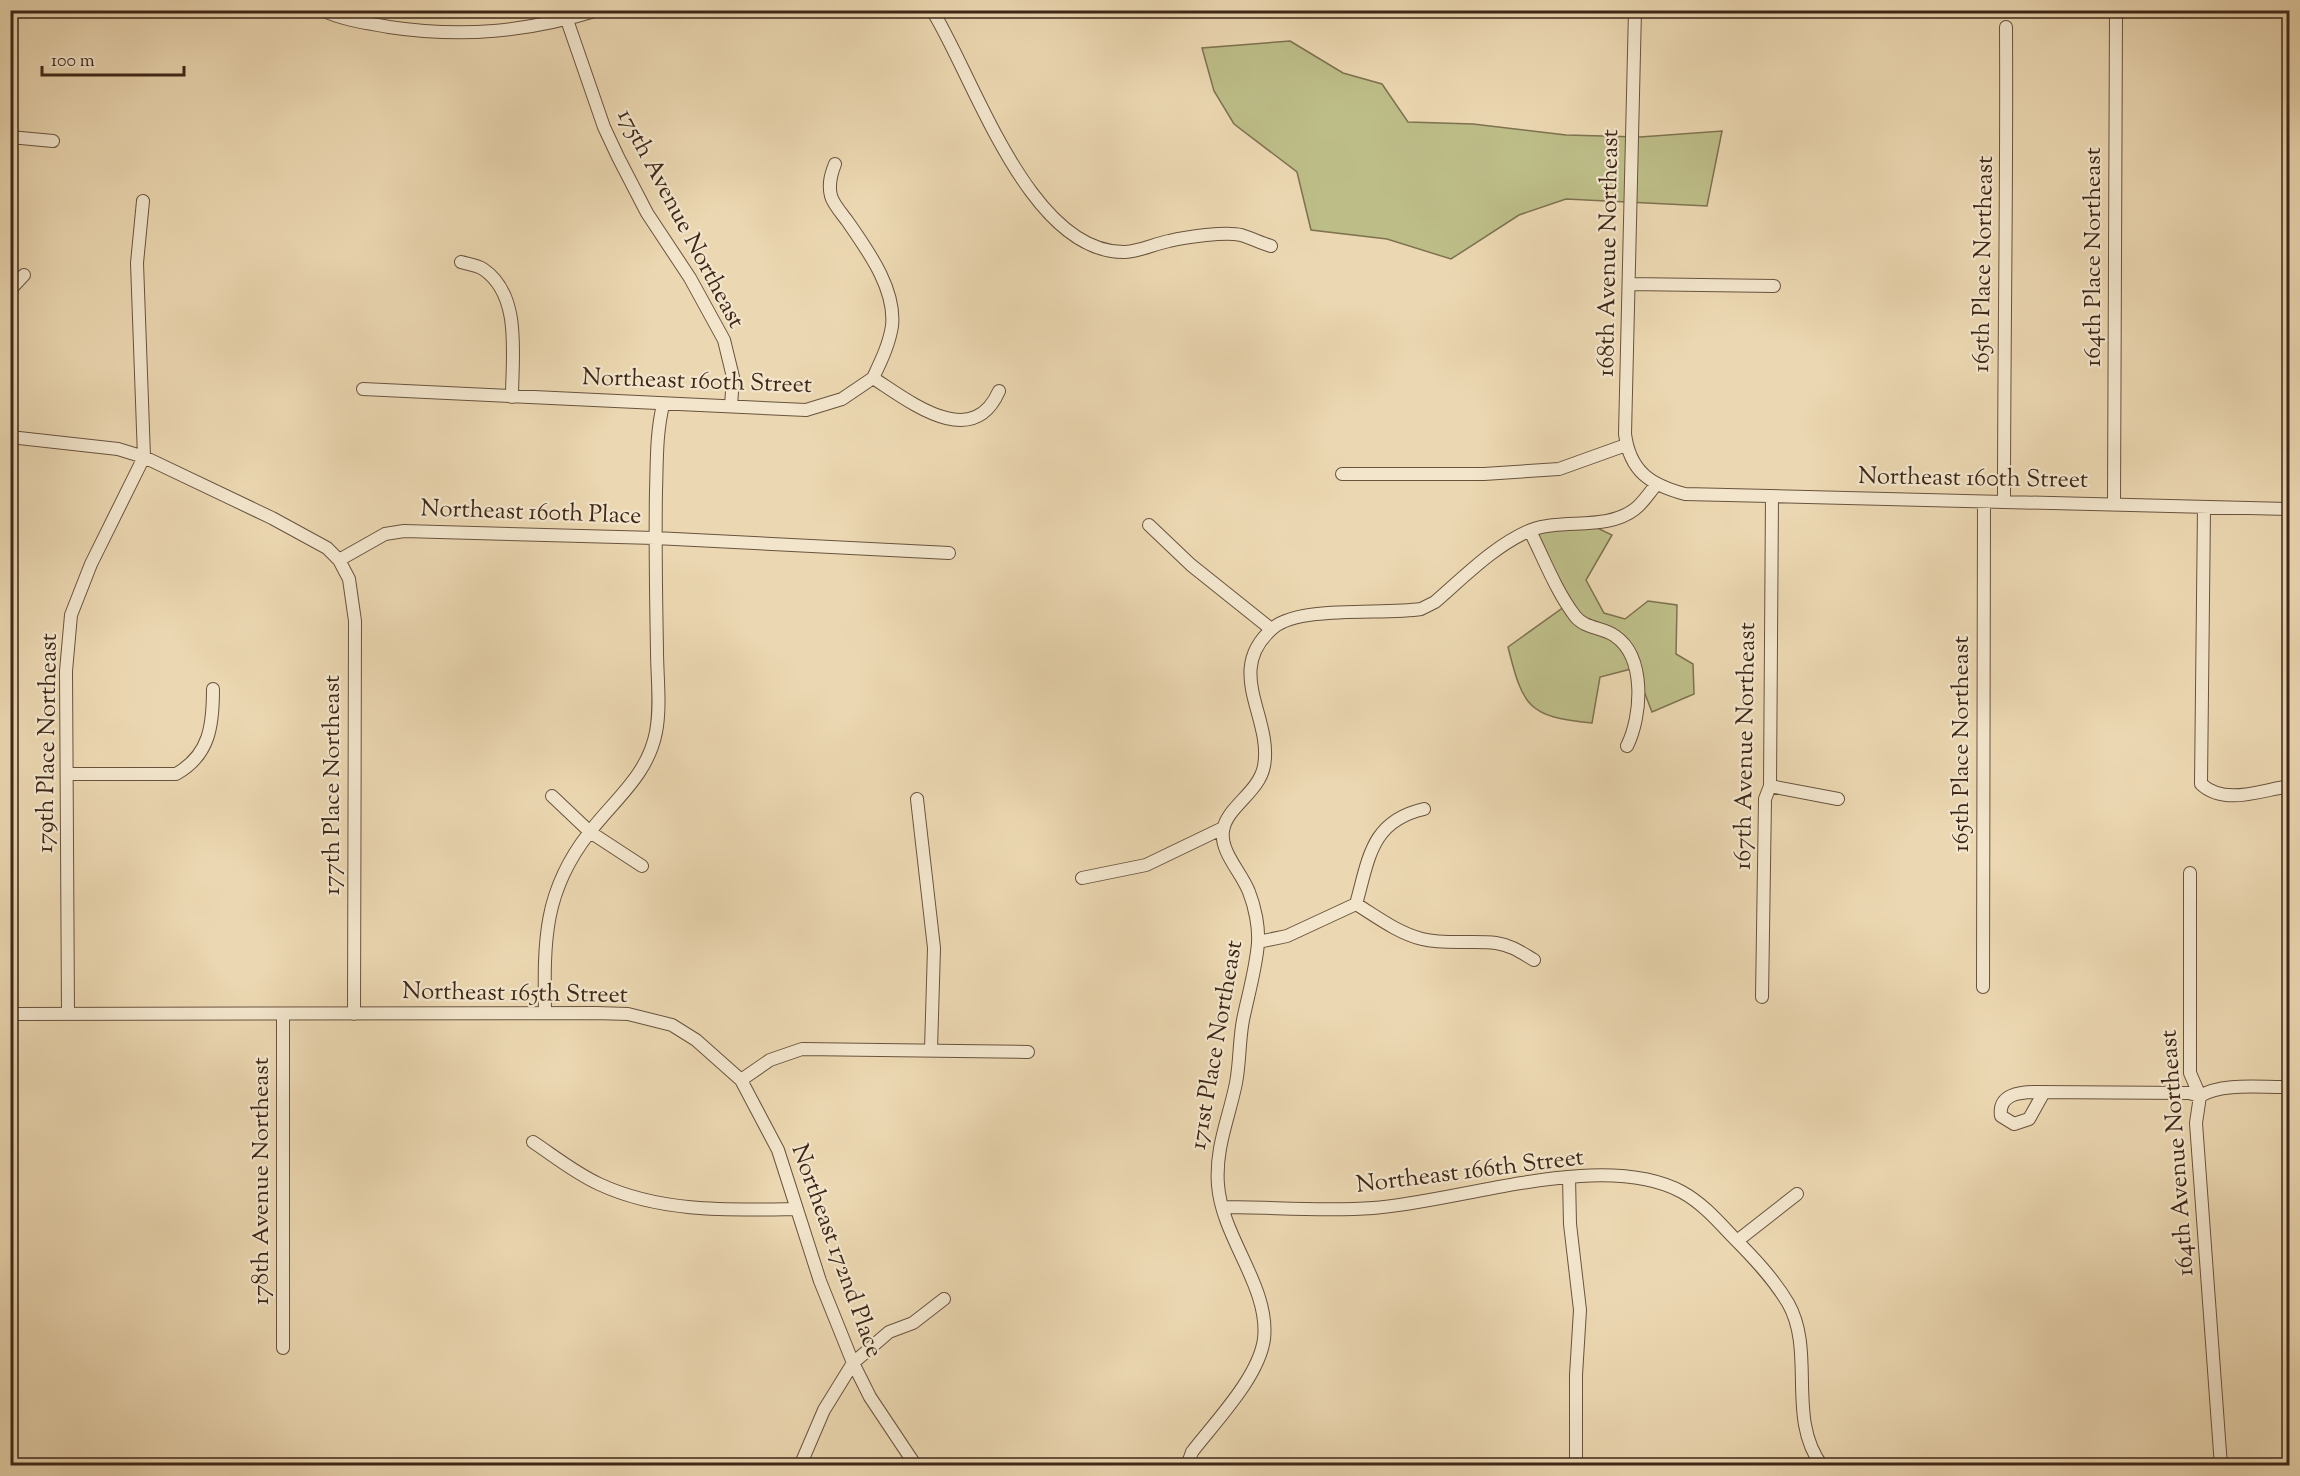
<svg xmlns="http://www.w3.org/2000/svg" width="2300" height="1476" font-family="'Sorts Mill Goudy',serif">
	<rect width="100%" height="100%" fill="#ebd7b1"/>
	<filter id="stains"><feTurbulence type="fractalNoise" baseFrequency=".00333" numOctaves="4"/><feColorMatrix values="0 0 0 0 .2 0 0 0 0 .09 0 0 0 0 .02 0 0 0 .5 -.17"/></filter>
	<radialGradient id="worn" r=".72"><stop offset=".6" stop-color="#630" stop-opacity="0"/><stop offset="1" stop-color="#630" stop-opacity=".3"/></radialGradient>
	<!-- green -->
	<path fill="#bdbd88" stroke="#7e7250" stroke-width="1.5" d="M1290 41 1343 73 1382 84 1408 122 1473 124 1566 135 1640 137 1722 131 1707 206 1566 199 1519 215 1451 259 1387 239 1311 230 1297 172 1234 124 1214 91 1202 48Z
		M1585 522 1612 535 1586 580 1604 613 1625 619 1648 601 1677 605 1676 654 1693 664 1694 694 1652 712 1635 668 1600 677 1592 723C1528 717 1523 707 1508 647L1568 604 1530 531Z"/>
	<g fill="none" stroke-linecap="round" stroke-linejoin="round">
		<!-- minor casing -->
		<g stroke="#69533e" stroke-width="14">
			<path id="minor" d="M322 10C343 20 367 23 389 27 462 38 527 32 598 10
				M932 10C974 77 1029 254 1125 252 1141 251 1154 244 1169 241 1186 237 1226 231 1241 235 1251 238 1261 243 1271 246
				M1635 10 1625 434C1630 472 1651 485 1685 494L2290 509
				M567 20 604 127 618 157 647 213 690 278 724 340 733 377 731 406
				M10 137 53 141
				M835 164C831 174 828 184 831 196 833 204 843 215 848 222 868 251 896 289 892 326 889 345 881 361 873 378
				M461 262C468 264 477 265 483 269 522 295 512 356 512 397
				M1630 284 1774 286
				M10 290 24 275
				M363 389 806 410 842 399 873 378C909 401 972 452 999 391
				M10 437 118 449 144 457 272 518 327 548 339 560 385 534 404 531 655 538 949 553
				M1342 474H1484L1559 469 1626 445
				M2004 501C2004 343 2007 185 2006 27
				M2114 503 2116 10
				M2204 507 2201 784C2225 806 2261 790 2290 786
				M1149 525 1191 565 1271 629
				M1530 531C1544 559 1556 591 1575 616 1585 629 1603 627 1615 636 1646 657 1642 716 1627 746
				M339 560 349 579 355 621 354 1014
				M68 774H176C210 755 213 725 213 689
				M1770 786 1838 799
				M552 796 590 832 642 866
				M917 799 934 948 931 1050
				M2190 873V1073L2200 1096 2196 1123 2221 1466
				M1082 878 1146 865 1223 828
				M1356 904C1369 858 1371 821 1424 809
				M1258 942 1287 936 1356 904C1377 917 1398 933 1422 939 1447 945 1472 940 1496 943 1511 945 1522 953 1534 960
				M1983 987 1984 502
				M1762 997 1765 799 1770 786 1772 496
				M68 1013 66 671 71 615 91 564 144 457 137 263 143 201
				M545 1013C544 941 543 892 589 833 614 800 648 775 656 732 661 706 657 677 657 650 656 597 655 544 656 491 657 462 656 434 663 405
				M10 1014 596 1013 628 1014 672 1025 696 1040 741 1080 778 1150 820 1281 853 1363 870 1397 916 1466
				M741 1080 770 1060 802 1049 1028 1052
				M2044 1092 2029 1119 2014 1124 2001 1116C1998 1094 2020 1092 2036 1092L2189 1093 2200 1096
				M2200 1096C2224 1082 2263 1088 2290 1087
				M533 1142C554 1156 575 1173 599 1184 661 1213 730 1210 797 1209
				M1569 1177 1570 1224 1580 1310 1576 1375V1466
				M1223 1207C1273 1207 1324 1212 1373 1208 1460 1202 1602 1149 1682 1192 1702 1203 1717 1220 1733 1237 1753 1257 1773 1278 1788 1303 1816 1352 1786 1418 1822 1466
				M1737 1241 1797 1194
				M283 1348V1014
				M800 1466 824 1410 853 1363 889 1332 913 1323 944 1299
				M1187 1466 1192 1452C1215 1422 1259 1377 1264 1339 1270 1287 1222 1238 1218 1185 1215 1148 1229 1118 1236 1083 1240 1062 1239 1041 1243 1020 1248 995 1256 969 1258 943 1259 927 1255 907 1249 892 1242 873 1220 852 1223 831 1226 807 1259 793 1264 766 1273 717 1223 671 1273 628 1300 605 1383 615 1421 609L1435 602C1464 577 1495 545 1531 530 1563 518 1607 531 1635 509 1643 503 1649 493 1656 485"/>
		</g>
		<!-- minor -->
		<use href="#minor" stroke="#f2e5cc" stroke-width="12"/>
	</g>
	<g text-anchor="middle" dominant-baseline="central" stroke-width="4.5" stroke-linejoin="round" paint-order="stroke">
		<!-- street labels -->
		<g font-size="24" fill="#3e2718" stroke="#f2e5cc">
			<text transform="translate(680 219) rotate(62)">175th Avenue Northeast</text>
			<text transform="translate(1609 253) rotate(-89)">168th Avenue Northeast</text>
			<text transform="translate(2094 257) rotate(-90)">164th Place Northeast</text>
			<text transform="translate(1984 264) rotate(-89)">165th Place Northeast</text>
			<text transform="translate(697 382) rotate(2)">Northeast 160th Street</text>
			<text transform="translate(1973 479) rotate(1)">Northeast 160th Street</text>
			<text transform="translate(531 513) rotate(2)">Northeast 160th Place</text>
			<text transform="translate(48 743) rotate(-89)">179th Place Northeast</text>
			<text transform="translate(1962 744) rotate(-90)">165th Place Northeast</text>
			<text transform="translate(1746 746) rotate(-89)">167th Avenue Northeast</text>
			<text transform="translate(333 785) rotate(-90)">177th Place Northeast</text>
			<text transform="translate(515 994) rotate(1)">Northeast 165th Street</text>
			<text transform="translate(1217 1045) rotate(-80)">171st Place Northeast</text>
			<text transform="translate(2178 1153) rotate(-94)">164th Avenue Northeast</text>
			<text transform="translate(1470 1172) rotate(-7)">Northeast 166th Street</text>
			<text transform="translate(262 1181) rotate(-90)">178th Avenue Northeast</text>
			<text transform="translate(836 1251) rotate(70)">Northeast 172nd Place</text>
		</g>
	</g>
	<!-- margin -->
	<rect width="2300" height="1476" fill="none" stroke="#ebd7b1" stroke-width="36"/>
	<rect x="12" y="12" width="2276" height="1452" fill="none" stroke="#3e2718" stroke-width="3"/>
	<rect x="18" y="18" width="2264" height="1440" fill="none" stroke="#3e2718" stroke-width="1.5"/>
	<!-- scale -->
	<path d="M42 66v9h142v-9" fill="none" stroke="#3e2718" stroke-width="3"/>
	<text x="51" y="66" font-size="18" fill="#3e2718" stroke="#f2e5cc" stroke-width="4.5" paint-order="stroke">100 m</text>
	<rect width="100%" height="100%" filter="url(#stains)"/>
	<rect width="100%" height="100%" fill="url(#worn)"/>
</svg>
